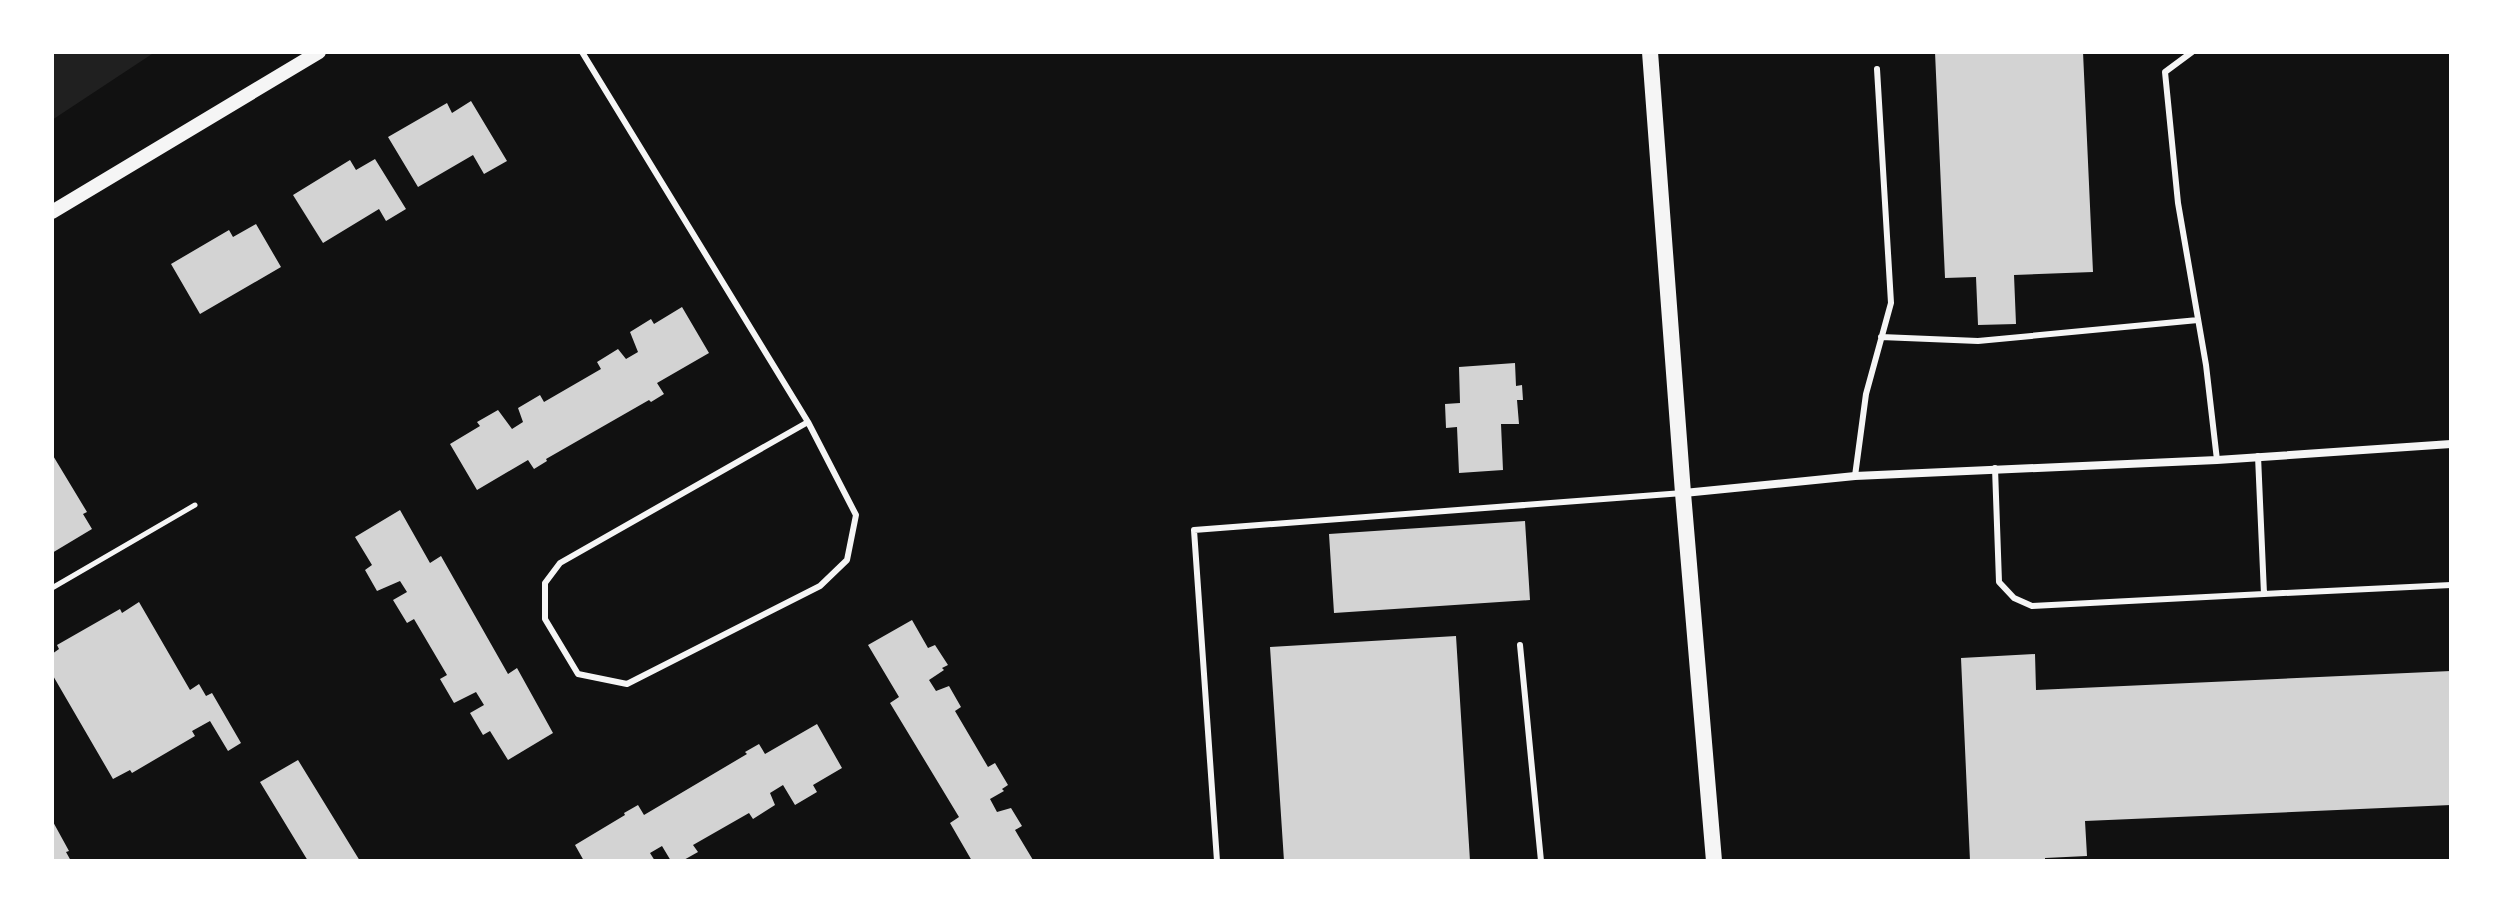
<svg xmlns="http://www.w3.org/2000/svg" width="2503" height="913" font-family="'PT Sans Narrow',sans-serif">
	<rect width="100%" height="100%" fill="#111"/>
	<!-- green -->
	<path fill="#202020" d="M52 52H155L52 120Z"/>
	<!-- building -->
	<path fill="#d3d3d3" d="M1935 52H2083L2093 272 2014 275 2016 324 1978 325 1976 277 1945 278Z
		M471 101 507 161 484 174 473 155 418 187 388 137 447 103 452 113Z
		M375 159 406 209 386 221 379 209 323 243 293 195 350 160 356 170Z
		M256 224 281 267 200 314 171 264 229 230 233 237Z
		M682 307 709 353 657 383 664 394 651 402 649 400 546 459 547 461 534 469 528 460 477 490 450 444 480 426 477 422 498 410 512 429 523 422 518 408 540 395 544 402 601 369 597 362 618 349 626 359 638 352 630 332 651 319 654 324Z
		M1515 363 1516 386 1522 385 1523 400H1517L1519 424H1501L1503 470 1459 473 1457 427 1446 428 1445 404 1460 403 1459 367Z
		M52 454 87 512 83 514 92 529 52 553Z
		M400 510 430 563 441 556 508 674 517 668 553 733 508 760 490 731 483 735 470 713 484 705 476 692 454 703 440 679 447 675 414 619 407 623 393 600 407 592 400 581 377 591 365 570 372 565 355 537Z
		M1525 521 1530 600 1334 613 1329 534Z
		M139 602 190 690 199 684 206 696 212 693 241 743 228 751 210 721 192 731 195 736 132 773 130 770 113 779 52 674V654L59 649 57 645 120 609 122 613Z
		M912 620 928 648 935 645 948 665 942 668 944 670 929 680 936 691 949 686 961 707 955 711 988 767 995 763 1008 785 1002 789 1004 791 990 799 997 812 1011 808 1022 826 1015 830 1033 860 1031 861H972L950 823 959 817 890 703 899 697 868 645Z
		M1456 636 1470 861H1284L1270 647Z
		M2035 654 2036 690 2451 671V805L2085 821 2087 856 2045 858V861H1970L1961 658Z
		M817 724 842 768 813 785 817 792 795 805 783 785 770 793 775 805 753 819 749 813 693 845 698 852 682 861H671L662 846 650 853 655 861H584L575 845 625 815 624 813 638 805 644 815 747 754 745 752 759 744 765 754Z
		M298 760 360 861H308L260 782Z
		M52 820 69 851 66 852 71 861H52Z"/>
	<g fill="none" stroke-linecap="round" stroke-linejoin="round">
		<!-- path -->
		<path stroke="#f5f5f5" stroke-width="5" d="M52 588 195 505"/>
		<!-- service -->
		<path stroke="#f5f5f5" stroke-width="6" d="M582 52 808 422 856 515 847 560 820 586 627 684 578 674 545 619V583L560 563 808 422
			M2192 52 2165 72 2178 203 2206 365 2217 460
			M1881 337 1978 341 2198 320
			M1995 468 1999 582 2014 598 2032 606 2264 594 2258 456
			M1855 476 1866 394 1891 303 1877 69
			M2264 594 2451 585
			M1520 645 1541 861
			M1217 861 1194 530 1683 493"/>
		<!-- minor -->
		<path stroke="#f5f5f5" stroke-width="8" d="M1684 493 1855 476 2217 460 2451 444"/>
		<!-- tertiary -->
		<path stroke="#f5f5f5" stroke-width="14" d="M52 212 319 52"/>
		<!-- secondary -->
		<path stroke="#f5f5f5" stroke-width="16" d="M1650 52 1683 493 1714 861"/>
	</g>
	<!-- border -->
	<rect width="2503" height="913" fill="none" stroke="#ffffff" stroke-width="108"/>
</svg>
